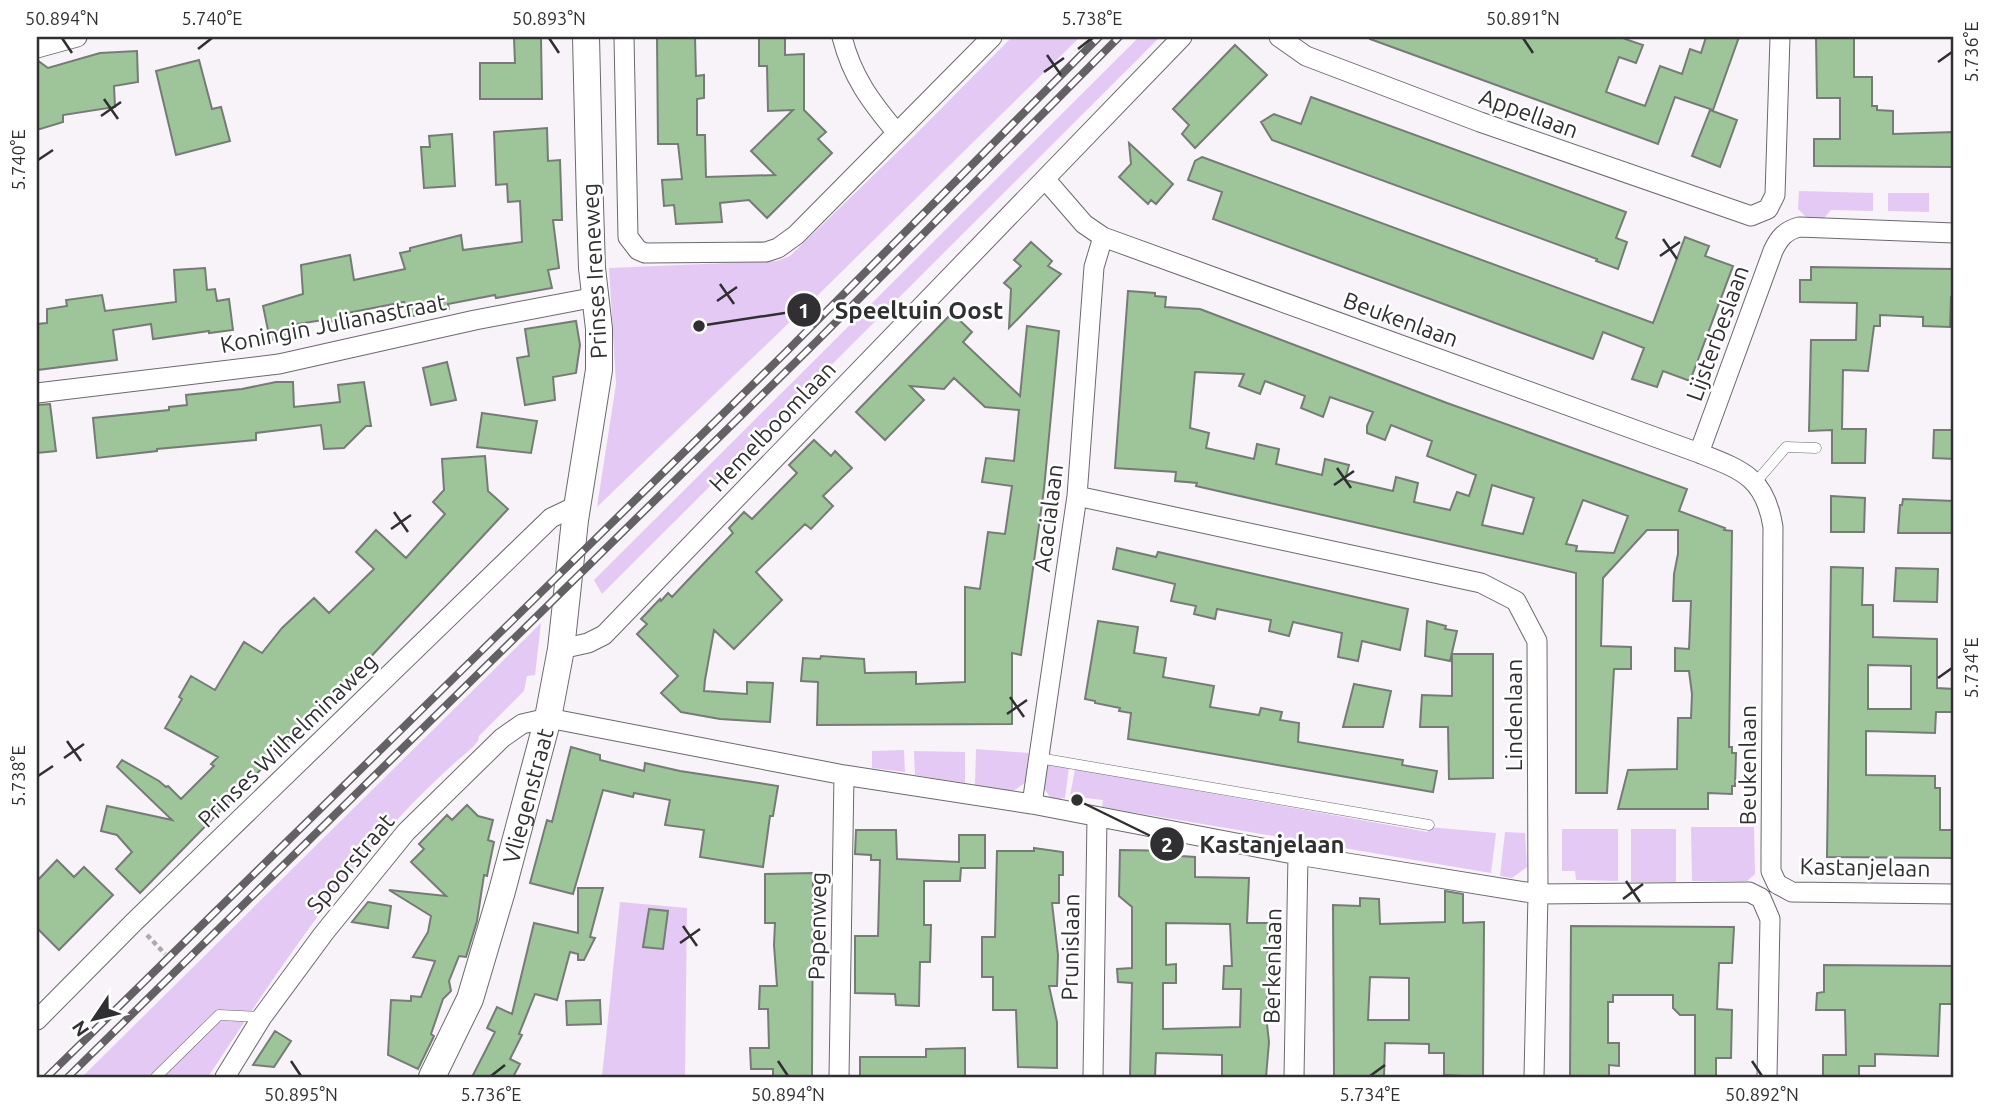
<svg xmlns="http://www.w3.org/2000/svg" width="1991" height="1114" font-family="Ubuntu,sans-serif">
	<rect width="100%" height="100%" fill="#f7f3f9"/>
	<!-- green -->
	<path fill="#e4c9f4" d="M1012 37H1080L816 297 597 507 616 384 609 268 777 261 790 256 913 137Z
		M1139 37H1160L602 594 594 580Z
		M1799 191 1873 193V211L1831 210 1824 218 1806 217 1798 209Z
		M1888 193H1929V212L1888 211Z
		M541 623 535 675 527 676 524 691 479 736 478 741 473 747C364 838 285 960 208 1077H82Z
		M976 749 1029 753 1025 783 1013 791 975 785Z
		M904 750 905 772 872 768V751Z
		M914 751 965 752V783L915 775Z
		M1046 762 1069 767 1065 798H1061V801L1052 800 1043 787Z
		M1075 769 1428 832 1429 827 1496 833 1491 873 1102 807 1103 800 1070 796Z
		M1691 827H1754L1755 874 1747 881H1692Z
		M1562 829H1618V881L1576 880 1575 871H1562Z
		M1631 829H1676V882H1631Z
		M1505 832 1525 833 1527 867 1512 878 1500 876Z
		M620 902 687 908 685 1077H602Z"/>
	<!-- building -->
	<path fill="#9dc599" stroke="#767b76" stroke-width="2" fill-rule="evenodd" d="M657 37H695L696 76 704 75V98L697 99V135H705L706 177 775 175 751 151 793 110 768 111 767 66H759V37H785V55L804 54V110L826 132 818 139 832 153 767 218 749 200 720 203 722 222 676 224 674 205 664 206 662 180 682 179 678 144H658Z
		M1370 37H1626L1625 39 1643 45 1636 63 1619 57 1606 92 1645 106 1660 66 1682 74 1690 49 1701 53 1706 37H1739L1713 110 1675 97 1658 144 1370 39Z
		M1816 37H1854V77H1872V106H1877V110L1893 111V134L1954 132V167L1814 166V139H1840V98H1817Z
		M514 38H541L542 99H480V63H515Z
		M1235 45 1267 75 1195 148 1182 134 1189 125 1173 109Z
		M137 51 138 82 114 86 115 107 63 115V122L37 130V60L48 68 100 53Z
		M199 60 212 109 221 107 230 141 176 155 156 71Z
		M1311 97 1626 212 1616 238 1627 242 1618 269 1596 261 1597 259 1272 140 1261 122 1274 114 1301 124Z
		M1710 110 1737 120 1720 167 1692 156Z
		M547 128 548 161 560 160 562 220H553L559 268 548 270 552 288 496 298 495 295 448 304 449 309 407 317 404 302 342 314 343 323 323 320 291 325 293 338 270 340 263 306 303 294 301 265 350 255 354 280 405 269 400 253 410 251V248L461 235 463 250 522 242 520 201 508 202 507 184 496 185 494 132Z
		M452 134 455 186 424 188 421 147H430L429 136Z
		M1129 143 1173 184 1156 204 1151 200 1148 204 1119 177 1131 164Z
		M1202 157 1653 323 1685 237 1709 246 1705 256 1733 266 1690 381 1663 371 1657 387 1632 379 1644 348 1603 332 1593 359 1213 219 1222 192 1188 180 1195 161Z
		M1031 242 1052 261 1048 266 1061 274 1009 328 1011 289 1004 283 1021 266 1014 260Z
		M1811 267 1954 269V297H1951L1950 327 1923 326V317L1880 315V326H1874L1868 371 1843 370 1842 429H1866L1865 463H1832V430L1809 431 1811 340H1856L1857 303 1800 302V280H1811Z
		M205 268 207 290 215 289 217 301 229 299 233 330 209 333V331L153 339 151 324 113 330 117 360 37 370V324L47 323V309L67 306 66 300 102 295 105 311 176 302 174 270Z
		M1128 291 1155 293V296L1166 297 1165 307 1200 309 1447 403 1687 489 1679 511 1725 528 1724 530 1732 531 1729 747H1732V753H1736L1735 786H1732V794L1708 793V809H1618L1628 770 1677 769 1678 718H1691L1692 694 1689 671H1675V648L1689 649 1691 601H1673L1674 574 1678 554V530H1647L1603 578 1601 646 1631 647V669H1614L1607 793H1576V573L1196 486 1197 483 1175 481 1176 472 1115 468ZM1195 372 1244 374 1239 386 1260 394 1265 381 1305 396 1301 408 1323 417 1330 397 1373 412 1367 426V433L1385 440 1391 425 1432 441 1427 456 1476 475 1469 496 1457 492 1450 510 1414 502 1418 483 1396 477 1393 491 1345 480 1349 465 1325 459 1322 475 1276 464 1279 449 1257 444 1254 459 1206 448 1209 433 1190 428ZM1492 485 1534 498 1523 534 1482 525ZM1583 500 1628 516 1614 553 1576 551 1577 546 1566 544Z
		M952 313 972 332 963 342 1020 396 1027 326 1059 331 1044 489 1021 655 1012 653V724L817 725 818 682 801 681 803 658 820 659 821 656 864 659 865 673 916 672V684L965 682V587L980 589 988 532 1005 534 1012 486 982 482 986 458 1014 461 1019 410 985 407 954 378 944 389 910 386 924 400 885 440 856 412Z
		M576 321 580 345 576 373 553 377 555 400 525 405 517 358 529 356 525 329Z
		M447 362 456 400 431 405 423 368Z
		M276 382H293L294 407 340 402 338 385 364 382 371 426H366L344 448 324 449 321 425 256 433V440L157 449V451L97 458 93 418 169 410V407L187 405 186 395 242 389Z
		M50 404 56 451 37 453V405Z
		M482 413 537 421 531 453 477 447Z
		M1934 430H1954V459L1933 458Z
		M814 440 831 456 835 451 852 468 823 496 833 506 811 529 805 524 756 572 782 600 734 649 714 630 705 680 704 691 747 694V682L773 683 770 722 720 719 681 712 661 693 678 676 637 634 647 624 641 619 660 599 661 601 668 593 672 597 687 581 733 533 729 528 744 512 752 519 797 473 789 465Z
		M485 456 488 491 508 509 366 662 140 893 116 869 132 852 117 835 101 831 107 806 172 820 117 767 122 760 159 781 166 787 168 786 181 799 214 766 211 764 218 757 165 728 182 699 179 697 191 676 215 690 244 642 262 653 282 628 314 598 329 613 374 569 356 552 376 530 406 558 445 514 433 502 444 490 442 459Z
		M1831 496 1865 498 1864 532H1831Z
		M1903 499 1954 501V533H1898L1900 505H1902Z
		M1117 548 1156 557 1158 552 1408 609 1400 650 1362 641 1358 661 1338 657 1342 633 1293 622 1289 636 1269 631 1271 620 1217 609 1215 619 1194 614 1196 606 1171 601 1175 584 1113 569Z
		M1831 567 1863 568 1862 605H1873V637L1937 639V688L1954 689V712H1936L1935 733 1866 731V775L1935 776V788H1940V830H1954V858L1827 857ZM1868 665 1911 666V709H1868Z
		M1896 568 1938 569 1937 602 1894 601Z
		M1098 621 1138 627 1134 653 1166 658 1163 677 1214 686 1210 707 1259 715 1261 708 1282 712 1280 720 1299 723 1298 742 1403 760 1402 765 1437 771 1433 792 1128 739 1131 713 1119 711 1120 708 1095 703V701L1085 699Z
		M1427 621 1446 626 1445 629 1457 631 1450 661 1425 656Z
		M1452 654H1493V778L1449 779 1448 727H1420L1422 695 1452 696Z
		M1354 684 1391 691 1383 727H1343Z
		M571 747 600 755V760L644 771 645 763 680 771 778 786 773 816H770L763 867 700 857 704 830 665 825 670 800 634 793 633 797 603 790 573 894 530 883 547 820 552 822Z
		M467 805 478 816 493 820 488 840 494 842 487 876 484 875 477 921 466 957 459 956 449 981 451 991 443 999 431 1034 434 1036 418 1069 388 1055 391 1000 411 1001V996L421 997 435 961 413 957 428 932 431 916 389 890 446 896 411 862 424 849 419 844 447 815 452 820Z
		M856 830H896L897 859 959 862V835H985V868H961L960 881H924V925H931L930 962H920L919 1006 896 1005 895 994 855 993V936H878L880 860H871V855L855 854Z
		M1034 848 1063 852V875H1059V903H1052L1058 955 1057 986H1049L1057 1022V1068L1018 1067 1016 1010H993V977H982V937H995L997 851H1034Z
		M1120 850 1181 851V856L1195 857V877L1249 878 1247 923H1268L1267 1024 1269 1042 1266 1077 1222 1076V1055L1156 1053 1155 1077H1130L1132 983 1118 982 1117 969 1132 968V907L1119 896ZM1166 923 1230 924 1232 966H1224L1223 989H1241L1240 1027 1163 1029V983H1176V964L1166 965Z
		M57 860 74 877 84 867 113 895 59 950 37 928V881Z
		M813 873 812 1077H773V1069H751L750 1048H769L768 1009H759L760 986H777L774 945 775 923H765V874Z
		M578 888H603L590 937 595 938 584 960H578V954L570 952 557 1000 535 994 519 1034 522 1035 510 1059 520 1064 513 1077H472L495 1032 487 1028 497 1007 512 1014 534 923 578 933Z
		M1445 891 1463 894V923L1484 922 1483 1077 1444 1075V1053H1429V1044L1385 1043 1384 1077H1334L1333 905 1360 906V898L1379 899 1380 924 1445 922ZM1370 977 1409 978V1020H1368Z
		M368 902 391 906 388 928 352 922Z
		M649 909 668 911 663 949 643 947Z
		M1571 926 1734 927 1732 963H1719L1717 1009 1732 1010 1731 1058H1716V1077H1695V1015H1680L1673 1008V995H1613V1002H1608V1043H1619V1066L1609 1065V1077H1570Z
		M1824 965 1954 966V1004H1940L1938 1056 1875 1054V1066H1859V1077H1823V1055H1846L1845 1010H1816L1817 993 1824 992Z
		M600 1000 601 1024 567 1025 566 1001Z
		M275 1031 291 1041 274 1067 253 1065Z
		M965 1048V1077H860V1057H926V1049Z"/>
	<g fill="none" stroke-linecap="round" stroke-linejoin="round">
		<!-- lane casing -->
		<g stroke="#6c696e" stroke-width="11">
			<path id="lane" d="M1756 482 1786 447 1816 448
				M1039 758 1429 825
				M156 1077 219 1015 262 1017"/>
		</g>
		<!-- street casing -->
		<g stroke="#6c696e" stroke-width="21">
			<path id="street" d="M624 37 628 237 638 250 645 253 766 252 778 248 796 235 992 37
				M842 37C852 77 871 102 897 133
				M1279 37 1306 56 1480 122 1751 216 1768 209 1775 195 1780 37
				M37 48 77 37
				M1045 179 1084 224 1103 237 1699 453C1742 470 1765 477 1773 527L1771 856V871L1777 884
				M37 393 279 364 475 320 596 297
				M1699 453 1773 251C1779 238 1785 231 1799 227L1954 233
				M1077 496 1481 583 1516 601 1537 641 1538 894 1534 1077
				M561 649 588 643 604 635 1182 37
				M1032 804 1077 496 1094 267 1103 237
				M1777 884 1792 892 1954 894
				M37 1020 134 922 551 518 578 505
				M225 1077 262 1017 324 933 406 832 502 738 522 724 548 718 844 775 1032 804 1298 855 1538 894 1749 892 1761 898 1770 919 1767 1077
				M839 1077 844 775
				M1093 1077 1097 818
				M1294 1077 1298 855"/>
		</g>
		<!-- secondary casing -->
		<g stroke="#6c696e" stroke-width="28">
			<g id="secondary">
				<path id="s1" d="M432 1077 470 999 502 891 548 718 561 649 575 520 599 370V329L592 268 590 205 586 37"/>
			</g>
		</g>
		<!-- path -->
		<path stroke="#adaaaf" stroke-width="4.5" stroke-dasharray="5 3.5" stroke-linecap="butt" d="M147 935 165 954"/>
		<!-- lane -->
		<use href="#lane" stroke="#fff" stroke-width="10"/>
		<!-- street -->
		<use href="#street" stroke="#fff" stroke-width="19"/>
		<!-- secondary -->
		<use href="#secondary" stroke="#fff" stroke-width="26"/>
		<!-- rail casing -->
		<g stroke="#636164" stroke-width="8">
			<path id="rail" d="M47 1077 786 352 1099 37
				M68 1077 818 340 1119 37"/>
		</g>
		<!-- rail -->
		<use href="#rail" stroke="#fff" stroke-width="5" stroke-dasharray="16" stroke-linecap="butt"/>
	</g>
	<!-- ticks -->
	<path fill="none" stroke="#302f31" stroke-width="2.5" d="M62 38 72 53M549 38 559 53M1523 38 1533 53M198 49 212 38M1078 49 1092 38M1047 55 1061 75M1938 62 1952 52M1044 72 1064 58M104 99 118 119M101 116 121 102M38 160 53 150M1663 239 1677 259M1660 256 1680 242M720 284 734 304M717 301 737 287M1337 468 1351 488M1334 485 1354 471M394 512 408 532M391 529 411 515M1938 678 1952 668M1010 697 1024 717M1007 714 1027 700M67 741 81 761M64 758 84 744M38 776 53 766M1626 881 1640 902M1623 899 1643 884M683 926 697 946M680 943 700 929M291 1061 301 1076M778 1061 788 1076M1752 1061 1762 1076M491 1076 505 1065M1370 1076 1385 1065"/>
	<g text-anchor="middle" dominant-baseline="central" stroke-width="5" stroke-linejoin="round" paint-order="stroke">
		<!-- street labels -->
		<g font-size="23" fill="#302f31" stroke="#fff">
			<text transform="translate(1529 113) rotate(20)">Appellaan</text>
			<text transform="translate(594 271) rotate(-93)">Prinses Ireneweg</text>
			<text transform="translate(1401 319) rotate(20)">Beukenlaan</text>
			<text transform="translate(333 323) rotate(-11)">Koningin Julianastraat</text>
			<text transform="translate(1717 333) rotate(-70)">Lijsterbeslaan</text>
			<text transform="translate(772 426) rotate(-46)">Hemelboomlaan</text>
			<text transform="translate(1048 518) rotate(-83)">Acacialaan</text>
			<text transform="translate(1513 715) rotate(-90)">Lindenlaan</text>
			<text transform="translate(287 740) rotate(-44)">Prinses Wilhelminaweg</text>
			<text transform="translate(1747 765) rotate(-90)">Beukenlaan</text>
			<text stroke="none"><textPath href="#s1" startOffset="298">Vliegenstraat</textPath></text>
			<text transform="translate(350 863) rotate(-50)">Spoorstraat</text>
			<text transform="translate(1865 867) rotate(1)">Kastanjelaan</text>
			<text transform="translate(817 926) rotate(-89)">Papenweg</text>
			<text transform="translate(1070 947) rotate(-89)">Prunislaan</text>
			<text transform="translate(1272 966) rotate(-89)">Berkenlaan</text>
		</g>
	</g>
	<!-- callouts -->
	<path fill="none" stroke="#302f31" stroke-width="2.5" d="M699 326L804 310M1077 800L1167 844"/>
	<g fill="#302f31" stroke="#fff" stroke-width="2.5">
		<circle cx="699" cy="326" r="7"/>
		<circle cx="1077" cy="800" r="7"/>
		<circle cx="804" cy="310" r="18"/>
		<circle cx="1167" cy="844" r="18"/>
	</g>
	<g font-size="21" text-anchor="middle" font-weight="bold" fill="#fff">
		<text x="804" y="318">1</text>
		<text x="1167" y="852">2</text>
	</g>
	<g font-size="24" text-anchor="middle" font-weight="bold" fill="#302f31" stroke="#fff" stroke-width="5" stroke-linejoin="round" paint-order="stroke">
		<text x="919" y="319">Speeltuin Oost</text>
		<text x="1272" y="853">Kastanjelaan</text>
	</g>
	<!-- border -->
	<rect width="1991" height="1114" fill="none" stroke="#ffffff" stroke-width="77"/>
	<!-- north arrow -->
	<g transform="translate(94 1019) rotate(235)" stroke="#ffffff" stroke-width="5" paint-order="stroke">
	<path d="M0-5L12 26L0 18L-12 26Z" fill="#302f31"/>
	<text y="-10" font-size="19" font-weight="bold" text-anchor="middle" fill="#302f31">N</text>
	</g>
	<rect x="38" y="38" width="1914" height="1038" fill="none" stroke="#302f31" stroke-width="2.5"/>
	<g font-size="18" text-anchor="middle" fill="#302f31">
		<text x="62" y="25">50.894°N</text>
		<text x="212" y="25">5.740°E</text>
		<text x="549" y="25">50.893°N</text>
		<text x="1092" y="25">5.738°E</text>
		<text x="1523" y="25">50.891°N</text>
		<text transform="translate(1972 52) rotate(-90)" y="6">5.736°E</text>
		<text transform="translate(19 160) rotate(-90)" y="6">5.740°E</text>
		<text transform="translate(1972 668) rotate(-90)" y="6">5.734°E</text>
		<text transform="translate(19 776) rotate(-90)" y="6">5.738°E</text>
		<text x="301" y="1101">50.895°N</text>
		<text x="491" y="1101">5.736°E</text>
		<text x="788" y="1101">50.894°N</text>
		<text x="1370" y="1101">5.734°E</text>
		<text x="1762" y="1101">50.892°N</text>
	</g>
</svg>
